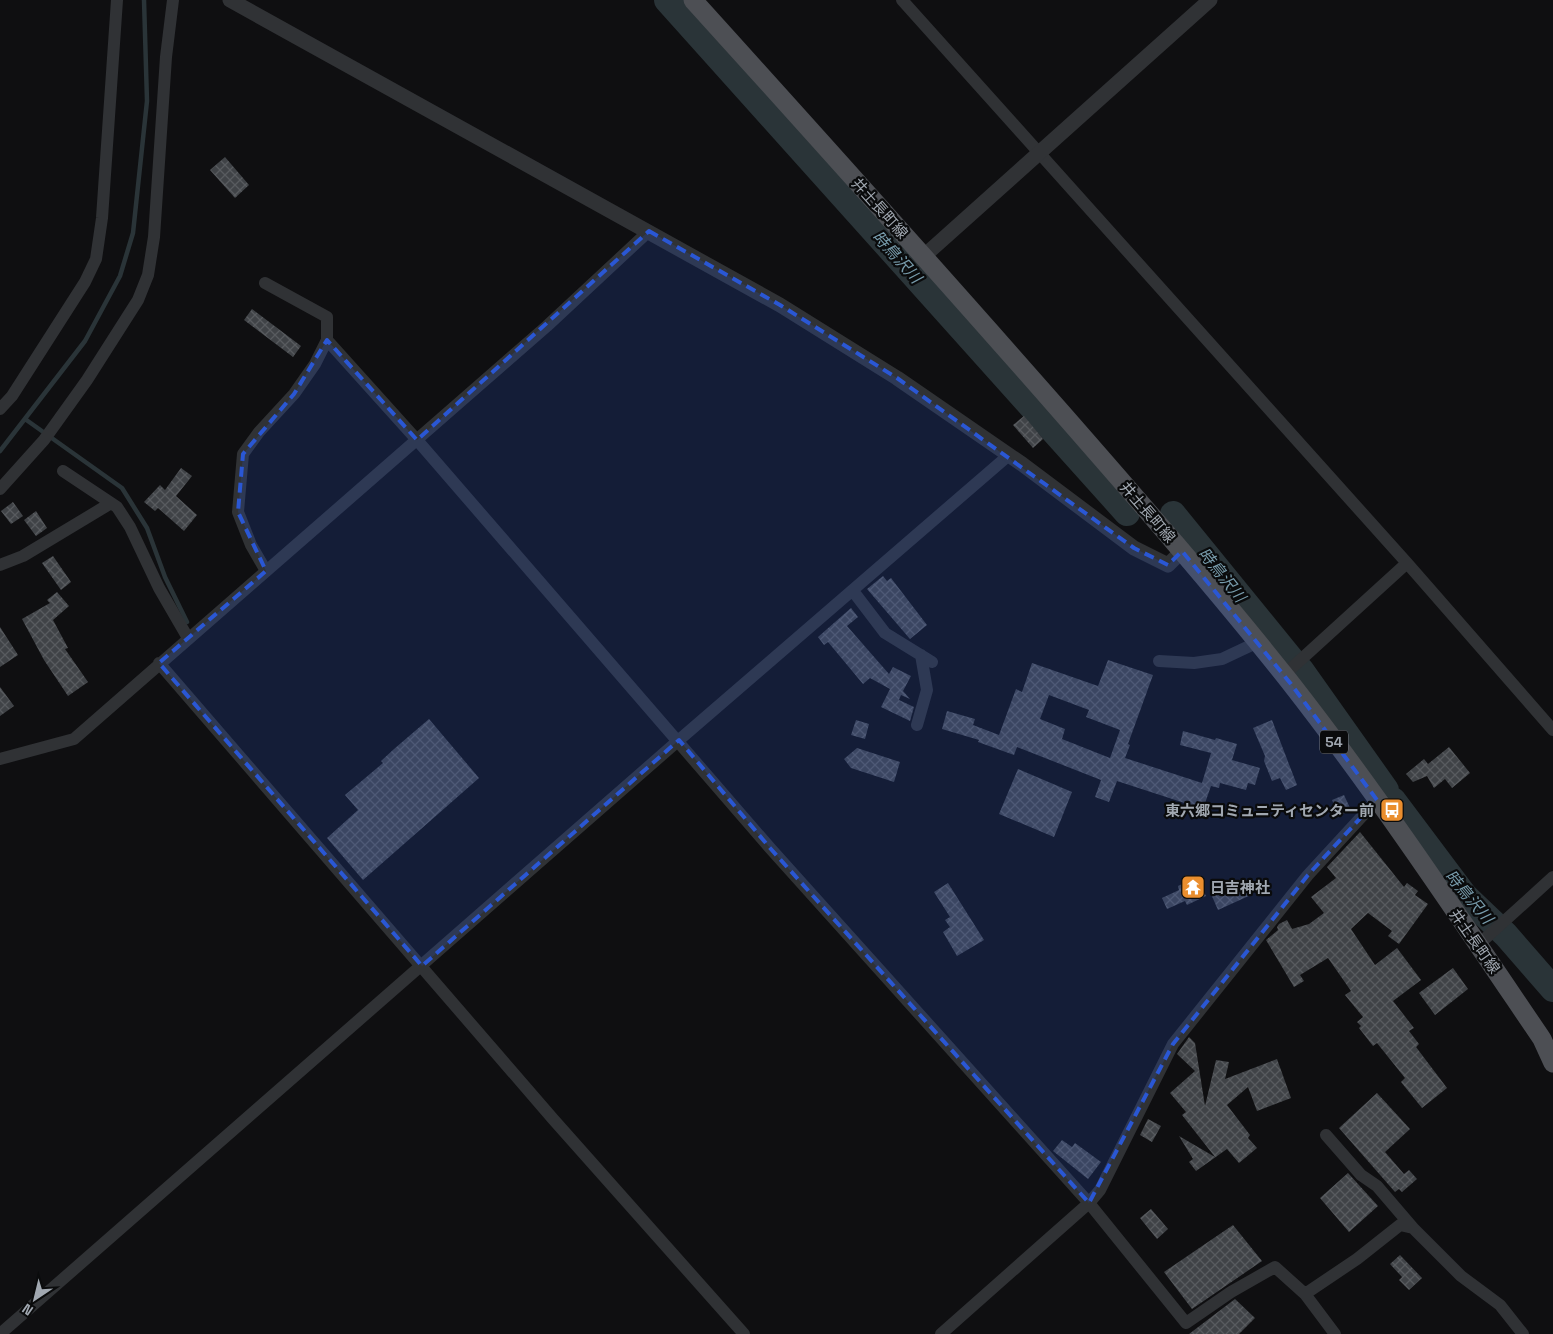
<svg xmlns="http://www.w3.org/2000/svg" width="1553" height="1334" font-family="'Space Grotesk','Noto Sans JP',sans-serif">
	<defs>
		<pattern id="building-cross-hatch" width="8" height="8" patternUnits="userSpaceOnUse" patternTransform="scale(1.25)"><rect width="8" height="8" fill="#404347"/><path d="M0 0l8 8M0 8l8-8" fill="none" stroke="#585b5f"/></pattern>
	</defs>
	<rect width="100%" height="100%" fill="#0f0f11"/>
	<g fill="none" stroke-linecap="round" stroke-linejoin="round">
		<!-- stream -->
		<path stroke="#2a3438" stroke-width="4.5" d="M25 419 122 488 147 528 165 577 187 622
			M0 451 85 341 120 276 133 233 147 101 144 0"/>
		<!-- river -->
		<path stroke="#2a3438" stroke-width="26" d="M667 0 1127 513
			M1173 514 1291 659
			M1301 670 1386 790
			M1393 800 1465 896 1506 935 1553 989"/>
	</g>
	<!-- building -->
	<path fill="url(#building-cross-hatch)" fill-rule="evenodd" d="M225 157 249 185 235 198 210 170Z
		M252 309 301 346 293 357 244 320Z
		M1024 416 1043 439 1033 448 1013 425Z
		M181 468 192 476 176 496 197 515 184 531 158 508 155 511 144 502 160 485 165 490Z
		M13 502 23 516 11 524 1 511Z
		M36 511 47 528 36 536 24 520Z
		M53 556 71 582 61 590 42 563Z
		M883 576 887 581 891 578 927 625 910 639 867 589Z
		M57 592 69 606 53 620 68 648 65 649 88 682 68 696 44 660 22 619 50 603 47 600Z
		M851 608 858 617 847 626 889 674 893 667 911 676 903 691 910 699 901 695 899 700 914 707 910 721 881 707 890 689 870 678 863 684 828 642 824 645 818 637Z
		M0 627 18 655 0 667Z
		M1108 660 1153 675 1128 744 1130 745 1125 758 1202 783 1211 753 1180 745 1183 731 1215 740 1216 738 1237 744 1232 760 1260 768 1255 785 1248 783 1246 790 1220 783 1219 788 1211 786 1203 809 1117 781 1109 802 1095 797 1101 780 1017 747 1014 755 978 742 979 740 942 729 947 711 975 719 973 725 999 735 1016 689 1022 692 1032 663 1098 686ZM1049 695 1089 710 1086 717 1120 730 1110 758 1062 739 1065 729 1040 719Z
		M0 687 14 706 0 716Z
		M429 719 479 778 363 880 327 838 358 810 345 795 383 763 381 761 394 749Z
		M856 720 869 724 865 739 851 735Z
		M1272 720 1297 785 1286 790 1280 778 1272 781 1264 761 1265 756 1253 728Z
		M1449 747 1470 773 1452 788 1445 779 1434 788 1427 776 1413 782 1406 774 1424 759 1428 764Z
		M857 748 900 762 894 782 851 768 844 759Z
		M1018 769 1072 792 1054 837 999 814Z
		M1344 795 1351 810 1339 816 1332 800Z
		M1360 832 1404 887 1407 883 1418 891 1415 895 1428 904 1399 944 1388 936 1392 931 1368 913 1351 929 1375 965 1397 948 1421 980 1393 1001 1414 1028 1409 1031 1419 1044 1416 1047 1447 1088 1422 1108 1401 1082 1405 1078 1377 1043 1373 1046 1359 1028 1361 1026 1357 1022 1363 1017 1345 995 1351 991 1328 958 1300 975 1304 981 1294 987 1266 940 1278 930 1277 927 1279 924 1287 920 1292 929 1309 924 1324 913 1311 897 1336 878 1327 867Z
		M1194 878 1196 883 1199 882 1206 896 1187 905 1185 901 1167 909 1162 898 1179 890 1178 886Z
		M1245 878 1253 894 1218 910 1211 894Z
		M948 883 984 940 957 956 943 932 950 927 945 920 950 917 934 892Z
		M1453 968 1468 989 1435 1015 1419 993Z
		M1189 1037 1195 1043 1205 1106 1216 1060 1229 1062 1225 1079 1277 1059 1291 1098 1257 1111 1248 1087 1227 1105 1250 1135 1248 1138 1257 1148 1239 1163 1227 1149 1196 1171 1189 1162 1193 1159 1179 1136 1215 1157 1182 1115 1186 1112 1170 1093 1195 1071 1177 1054Z
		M1377 1093 1410 1129 1385 1152 1404 1174 1409 1170 1417 1179 1402 1192 1399 1189 1395 1192 1339 1128Z
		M1148 1119 1161 1126 1152 1142 1140 1135Z
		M1062 1140 1072 1147 1075 1143 1101 1162 1088 1179 1053 1151Z
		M1348 1173 1378 1206 1349 1232 1320 1198Z
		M1151 1209 1168 1229 1157 1239 1140 1218Z
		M1233 1225 1262 1261 1192 1309 1164 1272Z
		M1400 1255 1422 1278 1409 1290 1399 1280 1402 1277 1390 1264Z
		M1235 1299 1255 1318 1239 1334H1189Z"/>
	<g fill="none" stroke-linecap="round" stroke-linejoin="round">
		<!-- minor -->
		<path stroke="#303235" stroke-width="12" d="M902 0 1407 563 1553 730
			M265 283 327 317V340
			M0 409 12 396 85 282 96 259 102 218 117 0
			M63 471 117 507 130 527 159 588 188 638
			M0 489 44 440 87 380 138 300 148 275 154 237 166 57 173 0
			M0 565 23 556 111 503
			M266 571 251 545 238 512 243 454 259 432 294 394 315 364 327 340 417 440 770 848 1089 1203 1186 1323 1231 1292 1275 1267 1305 1294 1335 1334
			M853 591 885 633 932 662
			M1159 661 1194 663 1222 659 1258 642
			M159 663 553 1119 744 1334
			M1284 675 1407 563
			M917 725 927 690 921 655
			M0 759 74 739 547 326 649 231
			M1478 945 1553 877
			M1326 1135 1361 1175 1377 1186 1413 1228
			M1305 1294 1357 1259 1400 1225 1413 1228 1461 1276 1500 1305 1523 1334
			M0 1334 679 740 1009 455
			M941 1334 1089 1203 1100 1190 1173 1044 1308 875 1377 800"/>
		<!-- tertiary -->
		<path stroke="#303235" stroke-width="15" d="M230 0 780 305 897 378 1022 464 1134 548 1168 565 1182 551
			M924 256 1210 0"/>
		<!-- primary -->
		<path stroke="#4d4f54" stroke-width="19" d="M693 0C817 137 940 274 1062 413 1139 501 1216 589 1289 681 1379 796 1460 918 1542 1039L1553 1063"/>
	</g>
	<!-- marked area -->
	<path fill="#2a57d4" fill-opacity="0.2" stroke="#2a57d4" stroke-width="4" stroke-dasharray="10 6" stroke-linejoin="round" d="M649 231 780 305 897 378 1134 548 1168 565 1182 551 1291 684 1377 800 1308 875 1173 1044 1089 1203 770 848 679 740 422 966 159 663 266 571 238 512 243 454 294 394 327 340 417 440Z"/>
	<!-- icons -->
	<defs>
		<g id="bus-square" transform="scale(1.25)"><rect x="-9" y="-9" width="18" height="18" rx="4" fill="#ea8e2e" stroke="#0a0b0c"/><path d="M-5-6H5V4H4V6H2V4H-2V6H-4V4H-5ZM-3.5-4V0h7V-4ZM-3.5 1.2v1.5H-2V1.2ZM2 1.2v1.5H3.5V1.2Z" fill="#fff"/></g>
		<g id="temple-square" transform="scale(1.25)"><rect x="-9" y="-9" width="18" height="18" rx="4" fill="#ea8e2e" stroke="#0a0b0c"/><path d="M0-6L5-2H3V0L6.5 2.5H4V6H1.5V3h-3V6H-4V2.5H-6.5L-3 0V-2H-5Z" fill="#fff"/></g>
	</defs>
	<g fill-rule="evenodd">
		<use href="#bus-square" x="1392" y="810"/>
		<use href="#temple-square" x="1193" y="887"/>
	</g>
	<g text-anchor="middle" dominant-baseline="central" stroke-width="4.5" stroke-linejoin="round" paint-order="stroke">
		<!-- shield labels -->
		<rect fill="#0a0b0c" stroke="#747980" stroke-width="1" x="1320" y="730.5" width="28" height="23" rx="4"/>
		<g font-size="14" font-weight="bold" fill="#a1a8b1">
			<text x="1334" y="742">54</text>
		</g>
		<!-- street labels -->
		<g font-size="15" fill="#a1a8b1" stroke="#0a0b0c">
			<text transform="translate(880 208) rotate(48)">井土長町線</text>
			<text transform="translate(1148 512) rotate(49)">井土長町線</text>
			<text transform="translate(1475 941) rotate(55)">井土長町線</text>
		</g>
		<!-- poi labels -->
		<g font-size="15" font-weight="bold" fill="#a1a8b1" stroke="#0a0b0c" text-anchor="end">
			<text x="1374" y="810">東六郷コミュニティセンター前</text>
			<text x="1210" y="887" text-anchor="start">日吉神社</text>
		</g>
		<!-- water labels -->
		<g font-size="16" font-style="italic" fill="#789cac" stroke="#0a0b0c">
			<text transform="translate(897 257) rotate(48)">時鳥沢川</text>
			<text transform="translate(1222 575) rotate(51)">時鳥沢川</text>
			<text transform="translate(1469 897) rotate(50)">時鳥沢川</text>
		</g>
	</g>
	<!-- north arrow -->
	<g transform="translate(35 1299) rotate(215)" stroke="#0a0b0c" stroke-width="4" paint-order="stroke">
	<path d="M0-4L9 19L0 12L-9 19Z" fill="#a1a8b1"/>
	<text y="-8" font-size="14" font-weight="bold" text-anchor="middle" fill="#a1a8b1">N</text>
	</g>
</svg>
